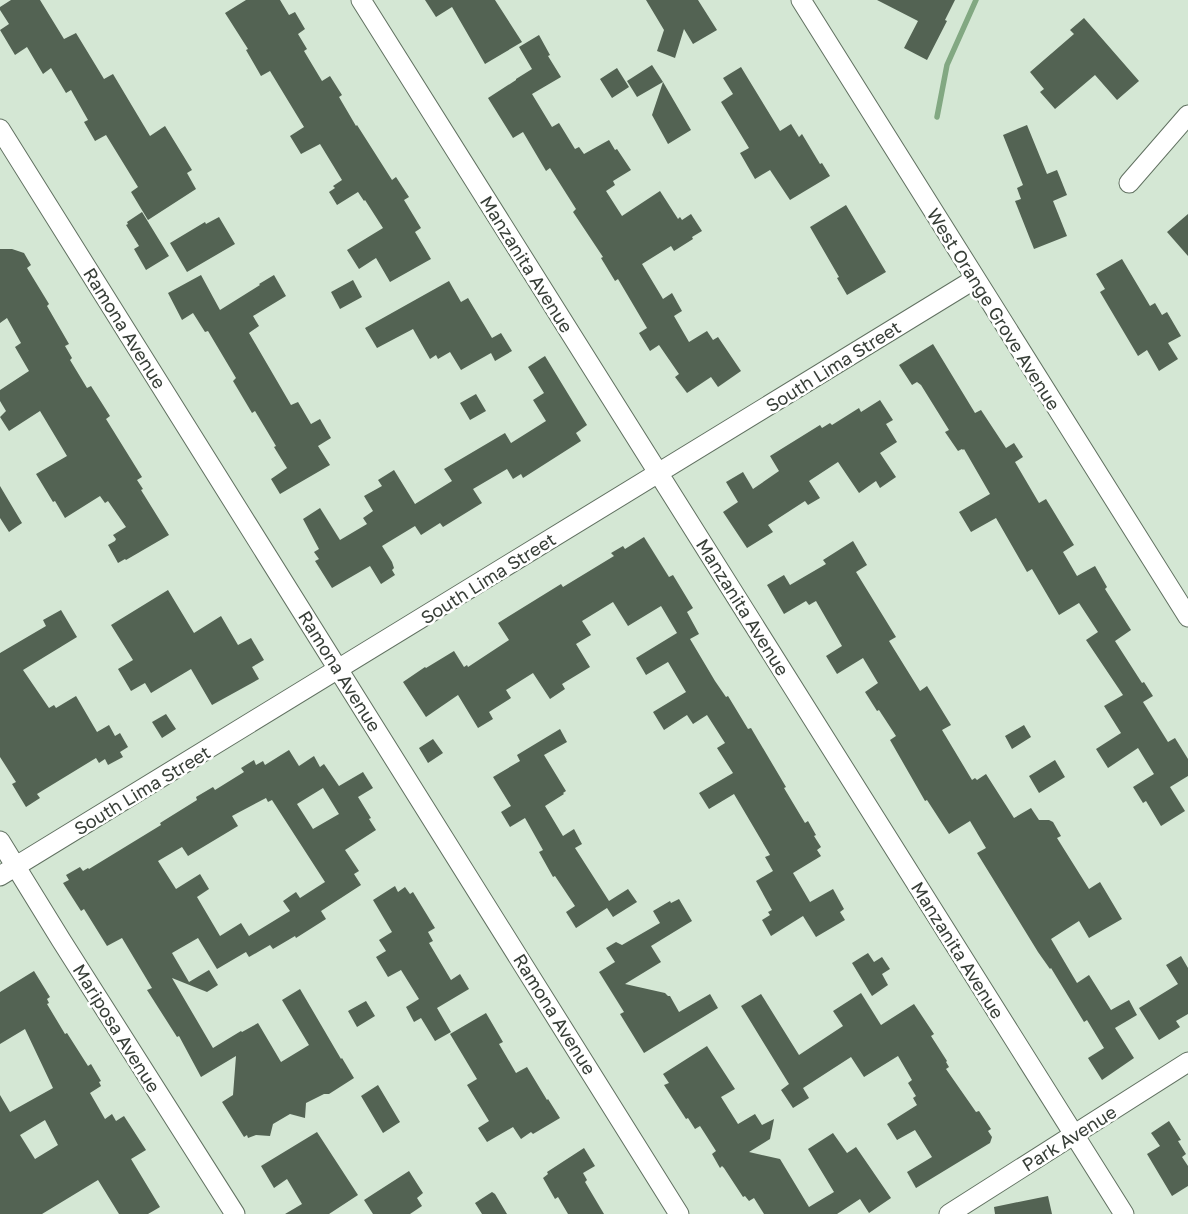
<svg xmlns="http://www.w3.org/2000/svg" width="1188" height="1214" font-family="'Golos Text',sans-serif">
	<rect width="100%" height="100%" fill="#d4e7d4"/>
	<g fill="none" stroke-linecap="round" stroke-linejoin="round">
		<!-- stream -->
		<path stroke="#82a882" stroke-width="5.5" d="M937 117 947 65 976 0"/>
	</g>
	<!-- building -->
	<path fill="#536353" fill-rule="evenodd" d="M11 0H40L64 39 76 33 104 79 113 74 150 136 165 126 192 170 187 173 196 189 148 220 131 192 138 187 106 135 95 141 84 122 88 120 71 90 66 93 51 68 43 74 27 47 15 55 0 30 9 24 0 10V7Z
		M246 0H280L289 15 295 12 305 29 298 34 307 49 304 51 322 81 330 76 342 95 339 97 356 126 357 125 392 180 396 177 409 197 404 200 421 228 415 232 431 259 390 282 376 258 359 269 347 250 383 228 365 200 364 201 358 192 337 205 329 192 335 188 333 186 342 180 320 144 301 154 290 136 304 127 270 71 261 76 246 50 248 49 225 13Z
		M425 0H495L522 42 485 64 452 7 436 17Z
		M646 0H698L717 30 693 44 684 29 675 58 657 51 664 30Z
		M877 0H955L945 20 947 21 927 60 904 48 918 21Z
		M1084 18 1139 81 1117 100 1095 75 1055 109 1040 92 1044 89 1030 72 1074 34 1070 30Z
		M539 35 550 55 548 56 561 77 532 94 552 127 559 123 575 149 579 147 584 154 609 140 615 150 617 149 631 170 613 181 615 185 606 191 622 216 660 191 678 219 680 217 682 220 691 214 702 231 692 237 693 239 674 251 671 246 642 264 663 299 672 293 682 311 674 316 689 342 707 331 713 340 718 337 741 371 718 387 711 377 687 393 675 377 679 374 659 345 650 351 639 333 647 328 618 279 615 281 601 258 603 257 573 212 576 209 557 179 550 168 546 171 523 132 513 138 488 98 516 80V79L532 69 519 47Z
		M652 65 663 82 637 97 627 81Z
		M741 67 780 131 791 124 799 137 802 134 820 164 822 163 830 176 790 200 770 170 755 179 740 153 749 148 721 102 733 94 723 78Z
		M617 68 629 87 612 98 600 79Z
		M663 82 691 130 668 144 652 115Z
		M1027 125 1047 174 1057 170 1067 195 1053 201 1067 236 1034 249 1015 201 1021 199 1017 188 1023 185 1003 135Z
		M846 205 886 272 847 295 837 278 839 277 810 227Z
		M142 212 169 256 146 270 134 249 139 246 126 225 128 224 127 222Z
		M1188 214V256L1167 232Z
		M219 217 235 244 187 272 170 243 205 222 206 224Z
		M0 249H12L24 253 31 265 27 268 49 304 47 306 69 344 65 346 72 358 70 360 87 388 91 386 110 416 106 419 142 477 137 480 143 489 141 490 169 535 126 560 125 559 118 563 108 545 115 541 116 539 113 535 126 527 108 501 105 503 100 496 65 518 55 501 53 502 36 474 67 456 40 411 9 431 0 417 6 411 0 401V390L29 371 15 347 21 343 7 318 0 323Z
		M1122 259 1150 306 1155 303 1162 315 1167 312 1181 336 1168 343 1178 359 1159 371 1147 350 1138 356 1100 292 1105 289 1096 274Z
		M201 275 220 310 260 285 259 284 274 275 286 296 253 316 259 326 249 333 291 405 298 402 311 424 320 419 331 438 318 446 330 465 280 494 271 479 287 468 274 447 276 446 255 411 252 413 233 381 236 378 208 331 205 332 193 313 182 320 168 293Z
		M353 280 362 297 340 309 331 292Z
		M449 281 461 302 468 298 492 338 501 333 512 351 495 361 491 353 461 370 450 352 438 359 436 355 430 359 413 329 377 348 365 328Z
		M933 344 975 413 981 410 1006 448 1014 443 1023 457 1015 462 1039 503 1046 499 1074 545 1063 552 1077 576 1095 566 1107 587 1105 589 1131 630 1115 641 1142 683 1144 682 1153 696 1143 702 1168 742 1175 738 1188 759V776L1170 787 1185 811 1161 826 1146 801 1143 803 1133 787 1154 774 1138 748 1108 768 1096 749 1121 733 1104 706 1123 695 1086 640 1098 632 1079 603 1059 615 1032 569 1027 572 996 518 971 532 959 512 990 494 964 449 963 450 962 449 958 451 945 432 949 430 921 385 917 382 912 385 899 365Z
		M545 356 587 425 576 433 581 441 523 478 521 474 513 479 507 469 473 489 482 503 443 527 440 523 421 535 415 526 382 546 392 562 394 568 392 570 395 575 381 584 370 566 332 588 315 561 319 559 314 552 319 549 303 519 320 508 340 540 367 524 363 518 373 511 364 496 382 486 378 480 394 470 415 504 452 481 444 469 505 433 511 443 546 421 533 400 544 393 528 367Z
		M476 394 486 411 470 420 460 403Z
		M880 400 893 420 886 424 897 442 880 453 896 477 880 488 876 481 859 493 838 462 809 481 820 498 808 505 805 501 768 525 773 532 747 548 723 512 738 502 726 482 743 472 753 489 779 471 770 456 820 425 822 428 830 423 832 425 859 408 861 412Z
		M0 486 22 523 9 532 0 518Z
		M644 537 669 577 673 575 693 608 687 612 699 634 690 639 715 681 726 697 728 696 748 729 751 728 786 787 784 788 805 823 808 821 816 835 814 836 821 847 817 850 821 856 793 873 810 902 833 889 844 909 840 912 845 920 816 937 803 916 771 936 762 920 770 915 768 912 772 910 756 881 773 871 765 857 770 855 734 794 709 809 699 793 733 773 717 748 725 743 707 715 693 724 687 715 664 730 653 712 686 692 668 662 646 675 636 658 677 633 661 606 628 626 613 602 582 621 591 635 576 644 590 667 562 684 565 689 550 699 533 673 506 690 511 698 489 712 493 719 478 728 458 695 426 717 403 682 425 667 426 668 454 651 464 667 467 665 468 667 509 640 498 623 561 584 563 587 614 556 611 553 623 546 625 549Z
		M853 541 867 565 856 572 896 637 889 641 920 691 927 686 951 725 942 730 972 780 975 778 977 780 986 774 1014 818 1031 808 1039 820H1049L1053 822 1061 836 1057 838 1089 889 1100 882 1122 919 1089 938 1079 921 1051 939 1077 983 1089 975 1111 1010 1129 1000 1137 1015 1115 1028 1134 1058 1102 1080 1088 1058 1104 1048 1087 1020 1084 1022 1051 968 1050 969 1038 952 977 853 986 848 970 821 949 834 927 800 925 801 890 740 896 736 879 710 877 711 865 692 878 683 863 658 837 674 826 656 842 646 816 601 809 605 806 601 784 614 767 585 784 575 790 585 826 564 823 560Z
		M168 590 194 633 221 616 238 645 251 638 264 660 252 667 259 679 212 705 191 669 151 693 145 683 131 691 118 669 133 660 111 625Z
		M61 610 77 637 23 670 49 708 54 705 56 708 76 696 97 732 109 725 115 736 120 733 128 747 120 752 123 757 108 765 105 759 99 763 96 758 37 794 40 798 26 807 12 784 16 782 0 757V653L46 626 43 620Z
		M166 714 176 729 162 738 152 722Z
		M1024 725 1031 737 1012 749 1005 736Z
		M560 729 567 742 544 755 566 791 563 793 564 794 545 806 563 836 574 829 582 844 575 848 609 901 628 889 637 902 613 917 607 908 576 928 566 912 575 906 555 876 553 877 539 852 543 850 525 818 510 827 501 812 511 806 493 777 520 761 517 755Z
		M433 739 443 753 428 763 419 748Z
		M289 750 299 766 314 756 320 767 324 764 339 786 363 772 373 788 358 797 371 818 369 819 376 830 345 850 359 871 354 874 361 885 321 911 326 919 296 938 295 936 273 949 270 945 249 957 246 952 217 969 198 938 172 953 189 982 209 970 218 985 207 992 172 978 213 1048 241 1031 242 1032 258 1023 281 1062 309 1045 282 1000 300 989 341 1059 342 1058 354 1078 329 1094H324L306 1103 305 1118 290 1114 273 1124 270 1136 256 1135 248 1138 247 1135 244 1137 222 1102 233 1095 236 1056 201 1077 179 1036 177 1037 147 990 152 988 122 938 107 946 84 909 81 911 63 883 69 880 66 875 80 867 83 871 88 868 89 869 161 825 160 823 197 800 196 797 213 787 215 790 244 772 241 768 254 760 256 765 263 761 265 765ZM323 788 339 814 313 829 297 804ZM266 798 268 802 272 800 325 882 300 898 296 892 283 901 290 911 249 936 241 923 220 936 197 897 209 889 200 874 176 889 158 861 182 847 188 856 238 826 232 816Z
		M1055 760 1065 777 1039 793 1029 776Z
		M395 886 398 892 405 887 410 894 413 892 435 928 428 932 433 941 429 943 451 980 460 974 469 989 437 1008 451 1032 435 1041 421 1018 414 1022 406 1007 419 999 401 970 388 977 376 957 386 951 379 940 392 932 373 900Z
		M679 899 692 921 651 946 661 962 625 984 665 993 668 996H670L679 1012 710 994 718 1008 644 1053 620 1014 624 1012 599 972 615 962 606 948 616 942 622 945 660 923 653 911 670 901 671 903Z
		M868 953 874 962 882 957 890 969 882 974 888 985 872 996 852 963Z
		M1181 956 1188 968V1014L1176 1021 1180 1027 1159 1040 1139 1008 1178 984 1166 965Z
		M34 971 50 997 47 999 49 1003 47 1004 65 1034 67 1033 88 1066 91 1064 101 1081 99 1082 101 1086 90 1093 105 1119 112 1114 116 1121 124 1116 146 1150 131 1159 160 1207 148 1214H119L98 1180 42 1214H0V1095L10 1112 53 1088 25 1029 0 1044V992ZM45 1120 58 1145 35 1159 20 1135Z
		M861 993 881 1025 914 1004 934 1034 931 1036 947 1061 946 1062 949 1067 946 1069 976 1112 979 1111 991 1129 988 1131 992 1137 990 1143 916 1188 907 1172 932 1157 915 1130 897 1140 887 1124 917 1105 913 1098 916 1096 908 1083 912 1080 898 1056 864 1077 851 1057 803 1088 809 1098 793 1108 781 1090 789 1084 741 1006 761 994 799 1055 843 1026 833 1011Z
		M366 1001 375 1016 357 1027 348 1011Z
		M486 1013 503 1042 499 1044 516 1073 527 1067 547 1100 548 1099 560 1118 533 1134 531 1132 521 1139 513 1127 487 1142 478 1128 489 1121 467 1085 477 1079 450 1034Z
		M707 1046 735 1089 721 1097 738 1124 755 1114 762 1125 774 1119 770 1139 749 1152 780 1159 809 1207 834 1192 808 1149 833 1133 847 1153 856 1147 891 1198 869 1213 860 1199 837 1214H764L754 1198 749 1201 745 1196 743 1197 724 1168 722 1166 720 1168 712 1154 716 1151 700 1126 695 1129 688 1118 686 1119 664 1085 669 1083 663 1074Z
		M378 1085 400 1122 383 1133 361 1096Z
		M1169 1121 1181 1140 1178 1141 1186 1154 1182 1157 1188 1166V1186L1172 1196 1147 1154 1160 1146 1151 1133Z
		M317 1132 358 1195 329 1214H285L302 1204 287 1179 274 1188 261 1166Z
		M584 1148 595 1166 583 1173 587 1180 585 1182 604 1214H568L558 1197 555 1199 543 1178 548 1174 547 1172Z
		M409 1171 423 1193 417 1198 422 1206 410 1214H373L364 1200Z
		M492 1192 495 1194 507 1214H482L475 1203Z
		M1048 1196 1052 1214H995L994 1207Z"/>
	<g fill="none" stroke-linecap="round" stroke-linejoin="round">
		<!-- street casing -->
		<g stroke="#617161" stroke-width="21">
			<path id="street" d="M361 0 1124 1214
				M801 0 1188 617
				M0 129C227 491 454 852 679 1214
				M1129 183 1188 115
				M0 841 61 940 235 1214
				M0 876 975 279
				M949 1214 1188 1062"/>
		</g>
		<!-- street -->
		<use href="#street" stroke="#fff" stroke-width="19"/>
	</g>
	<g text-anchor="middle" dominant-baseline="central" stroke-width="5" stroke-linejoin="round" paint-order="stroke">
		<!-- street labels -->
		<g font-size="18" fill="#373e37" stroke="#fff">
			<text transform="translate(527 264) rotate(58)">Manzanita Avenue</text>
			<text transform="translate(994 309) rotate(58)">West Orange Grove Avenue</text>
			<text transform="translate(125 328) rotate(58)">Ramona Avenue</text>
			<text transform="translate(833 366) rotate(-32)">South Lima Street</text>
			<text transform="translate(488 578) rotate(-32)">South Lima Street</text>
			<text transform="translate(743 607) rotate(58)">Manzanita Avenue</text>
			<text transform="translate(340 671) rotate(58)">Ramona Avenue</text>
			<text transform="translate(142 790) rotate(-31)">South Lima Street</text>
			<text transform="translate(958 950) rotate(58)">Manzanita Avenue</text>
			<text transform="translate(555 1014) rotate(58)">Ramona Avenue</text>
			<text transform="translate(117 1028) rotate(58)">Mariposa Avenue</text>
			<text transform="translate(1069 1138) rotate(-32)">Park Avenue</text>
		</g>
	</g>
</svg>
